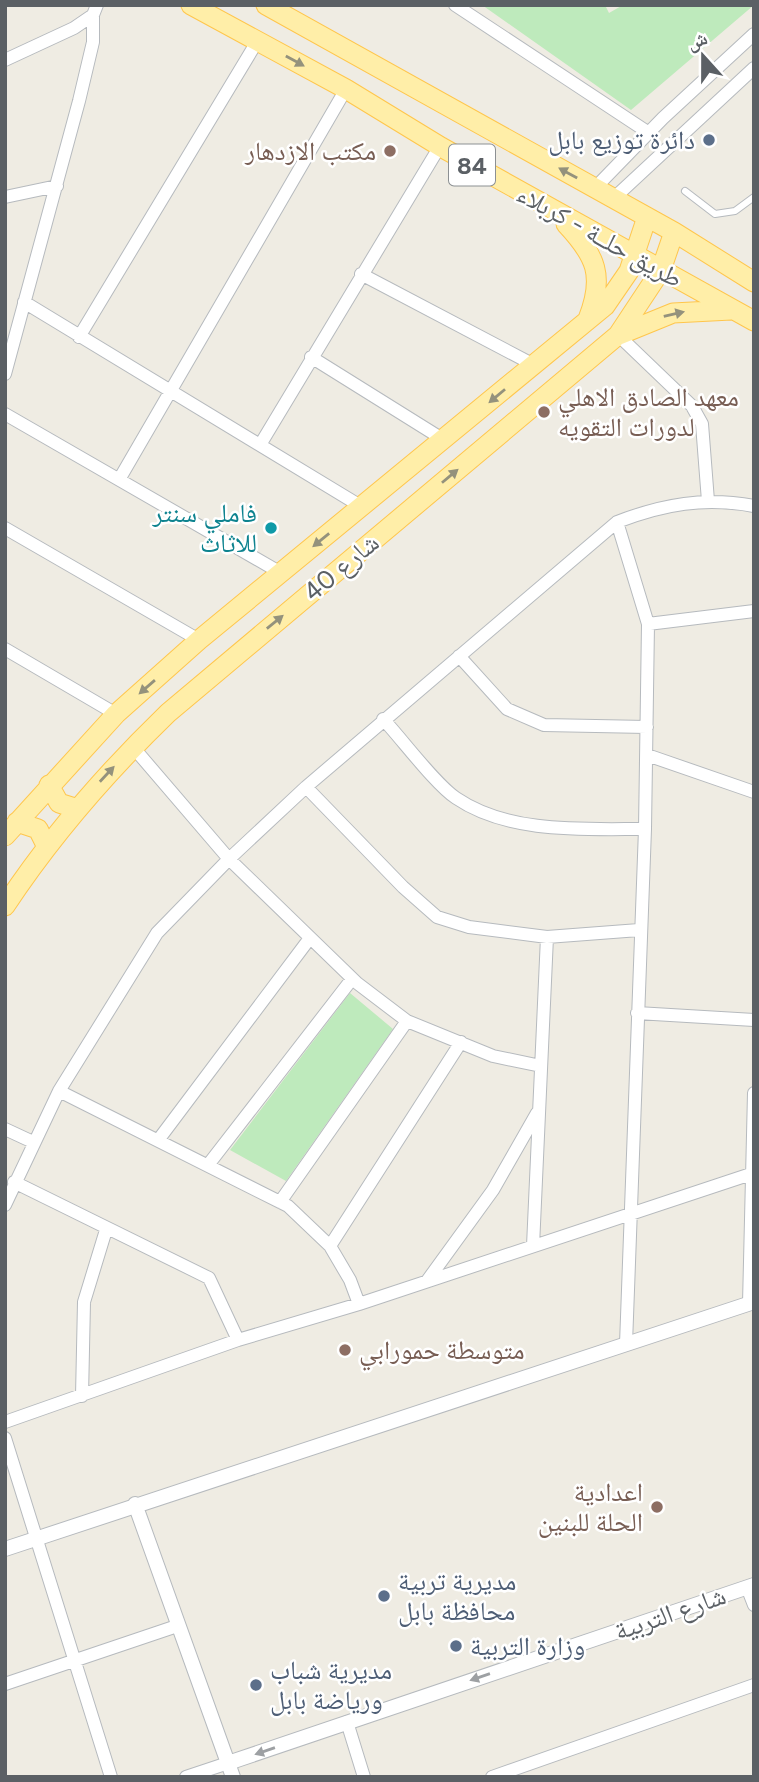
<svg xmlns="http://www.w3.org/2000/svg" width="759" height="1782" font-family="Figtree,'Noto Naskh Arabic',sans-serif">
	<rect width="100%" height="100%" fill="#efece3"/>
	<!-- green -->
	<path fill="#beeabc" d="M482 5H605L609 13 623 5H754L631 110Z
		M350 993 393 1029 286 1181 230 1150Z"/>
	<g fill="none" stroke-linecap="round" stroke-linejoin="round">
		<!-- service casing -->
		<g stroke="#b6babe" stroke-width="8">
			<path id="service" d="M685 191 715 214 735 211 754 197"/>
		</g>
		<!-- minor casing -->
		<g stroke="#b6babe" stroke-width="14">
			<path id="minor" d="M455 5 649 133
				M5 60 74 28 93 15
				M595 188 663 118 754 34
				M5 197 57 186
				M613 199 754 68
				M361 274 534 365
				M24 302 362 507
				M618 335 692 406 702 424 708 501
				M79 337 258 40
				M311 357 444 440
				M5 374 79 101 93 42V15L97 5
				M5 414 281 573
				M260 445 440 146
				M120 478 346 89
				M617 522 648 624 645 829 626 1344
				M5 528 199 640
				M648 624 754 611
				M5 649 116 714
				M459 656 507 709 544 725 647 727
				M383 719C401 738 436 785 456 798 509 834 584 829 645 829
				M133 747 229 859 357 983 407 1021 493 1056 541 1066
				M647 755 754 792
				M306 787 403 887 437 917 469 927 547 937 639 930
				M637 1013 754 1020
				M59 1091 288 1206 330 1246 350 1280 359 1304
				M5 1129 33 1142
				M159 1139 310 938
				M208 1165 352 979
				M14 1182 209 1278 238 1340
				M280 1202 407 1021
				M5 1205 59 1091 157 933 229 859 306 787 617 522C664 504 704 497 754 506
				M330 1246 461 1042
				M533 1246 547 937
				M427 1281 493 1190 537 1113
				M749 1304 754 1093
				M82 1396 84 1302 106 1230
				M5 1422 238 1340 359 1304 754 1173
				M5 1438 111 1777
				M747 1587 754 1605
				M5 1684 177 1626
				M347 1722 364 1777
				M186 1777 228 1763
				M492 1777 754 1685"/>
		</g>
		<!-- tertiary casing -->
		<g stroke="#b6babe" stroke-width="16">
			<path id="tertiary" d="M135 1504 233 1777
				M5 1549 754 1302
				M228 1763 754 1585"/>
		</g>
		<!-- primary casing -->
		<g stroke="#ffc64c" stroke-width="21">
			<path id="primary" d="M191 5 346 89 441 147 754 321
				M266 5 674 232 754 282
				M566 224C596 256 605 276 588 319
				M619 335 673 313 731 310
				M49 785 59 803 78 809
				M17 822 38 829 47 847
				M5 836 116 714 199 640 605 306 629 271 647 217
				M5 906C52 835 107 772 168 713L618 335 661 270 674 232"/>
		</g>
		<!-- service -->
		<use href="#service" stroke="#fff" stroke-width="6"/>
		<!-- minor -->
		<use href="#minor" stroke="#fff" stroke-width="12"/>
		<!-- tertiary -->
		<use href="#tertiary" stroke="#fff" stroke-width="14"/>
		<!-- primary -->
		<use href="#primary" stroke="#ffeea8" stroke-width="19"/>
	</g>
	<!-- one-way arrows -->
	<defs><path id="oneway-solid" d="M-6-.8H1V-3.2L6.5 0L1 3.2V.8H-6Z" transform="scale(1.75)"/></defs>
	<g fill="#94927c">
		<use href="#oneway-solid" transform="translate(295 61) rotate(29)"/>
		<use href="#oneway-solid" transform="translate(568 173) rotate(-151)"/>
		<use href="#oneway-solid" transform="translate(674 314) rotate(-13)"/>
		<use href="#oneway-solid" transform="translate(497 396) rotate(140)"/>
		<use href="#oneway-solid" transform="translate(450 476) rotate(-40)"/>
		<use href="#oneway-solid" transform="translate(321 540) rotate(141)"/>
		<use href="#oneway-solid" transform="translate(275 622) rotate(-39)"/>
		<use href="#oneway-solid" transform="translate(147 687) rotate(139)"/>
		<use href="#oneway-solid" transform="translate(107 774) rotate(-47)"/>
	</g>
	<g fill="#9da0a3">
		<use href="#oneway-solid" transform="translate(480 1677) rotate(161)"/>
		<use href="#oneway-solid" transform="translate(265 1751) rotate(161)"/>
	</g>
	<!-- markers -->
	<g fill="#5c6f8a" stroke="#fff" stroke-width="2.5">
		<circle cx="709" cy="140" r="7"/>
		<circle cx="384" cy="1596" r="7"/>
		<circle cx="456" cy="1646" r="7"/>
		<circle cx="256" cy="1685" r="7"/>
	</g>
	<g fill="#8d6e63" stroke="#fff" stroke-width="2.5">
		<circle cx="390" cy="151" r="7"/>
		<circle cx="544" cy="412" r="7"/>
		<circle cx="345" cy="1350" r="7"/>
		<circle cx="657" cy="1507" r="7"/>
	</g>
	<circle fill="#0f9aa8" stroke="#fff" stroke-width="2.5" cx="271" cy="528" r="7"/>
	<g text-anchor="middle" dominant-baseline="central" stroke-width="5" stroke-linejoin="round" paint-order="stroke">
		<!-- shield labels -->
		<rect fill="#fff" stroke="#8c9093" stroke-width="2" x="449" y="144.5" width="46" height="41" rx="5"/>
		<g font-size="24" font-weight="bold" fill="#5b6065">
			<text x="472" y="165">84</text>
		</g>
		<!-- service labels -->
		<g font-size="26" fill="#4e5e75" stroke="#fff" text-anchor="start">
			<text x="695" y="140" text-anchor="end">دائرة توزيع بابل</text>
			<text x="398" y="1581">مديرية تربية<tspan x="398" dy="30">محافظة بابل</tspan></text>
			<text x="470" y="1646">وزارة التربية</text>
			<text x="270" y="1670">مديرية شباب<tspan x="270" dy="30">ورياضة بابل</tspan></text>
		</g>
		<!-- education labels -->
		<g font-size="26" fill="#785e54" stroke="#fff" text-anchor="end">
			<text x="376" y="151">مكتب الازدهار</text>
			<text x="558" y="397" text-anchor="start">معهد الصادق الاهلي<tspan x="558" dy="30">لدورات التقويه</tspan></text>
			<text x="359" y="1350" text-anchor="start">متوسطة حمورابي</text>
			<text x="643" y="1492">اعدادية<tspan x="643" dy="30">الحلة للبنين</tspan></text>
		</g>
		<!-- street labels -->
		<g font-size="26" fill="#5b6065" stroke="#fff">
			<text transform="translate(600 236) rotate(29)">طريق حلــة - كربلاء</text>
			<text transform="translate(341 567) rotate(-40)">شارع 40</text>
			<text transform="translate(670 1613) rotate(-19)">شارع التربية</text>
		</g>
		<!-- culture labels -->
		<g font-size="26" fill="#0d838f" stroke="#fff" text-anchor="end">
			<text x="257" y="513">فاملي سنتر<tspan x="257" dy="30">للاثاث</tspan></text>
		</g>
	</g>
	<!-- border -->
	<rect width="759" height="1782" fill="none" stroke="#5b6065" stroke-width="14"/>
	<!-- north arrow -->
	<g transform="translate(703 56) rotate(339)" stroke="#ffffff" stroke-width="5" paint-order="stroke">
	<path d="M0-5L12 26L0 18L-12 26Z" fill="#5b6065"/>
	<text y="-10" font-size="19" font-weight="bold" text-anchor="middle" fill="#5b6065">ش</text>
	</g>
</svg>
